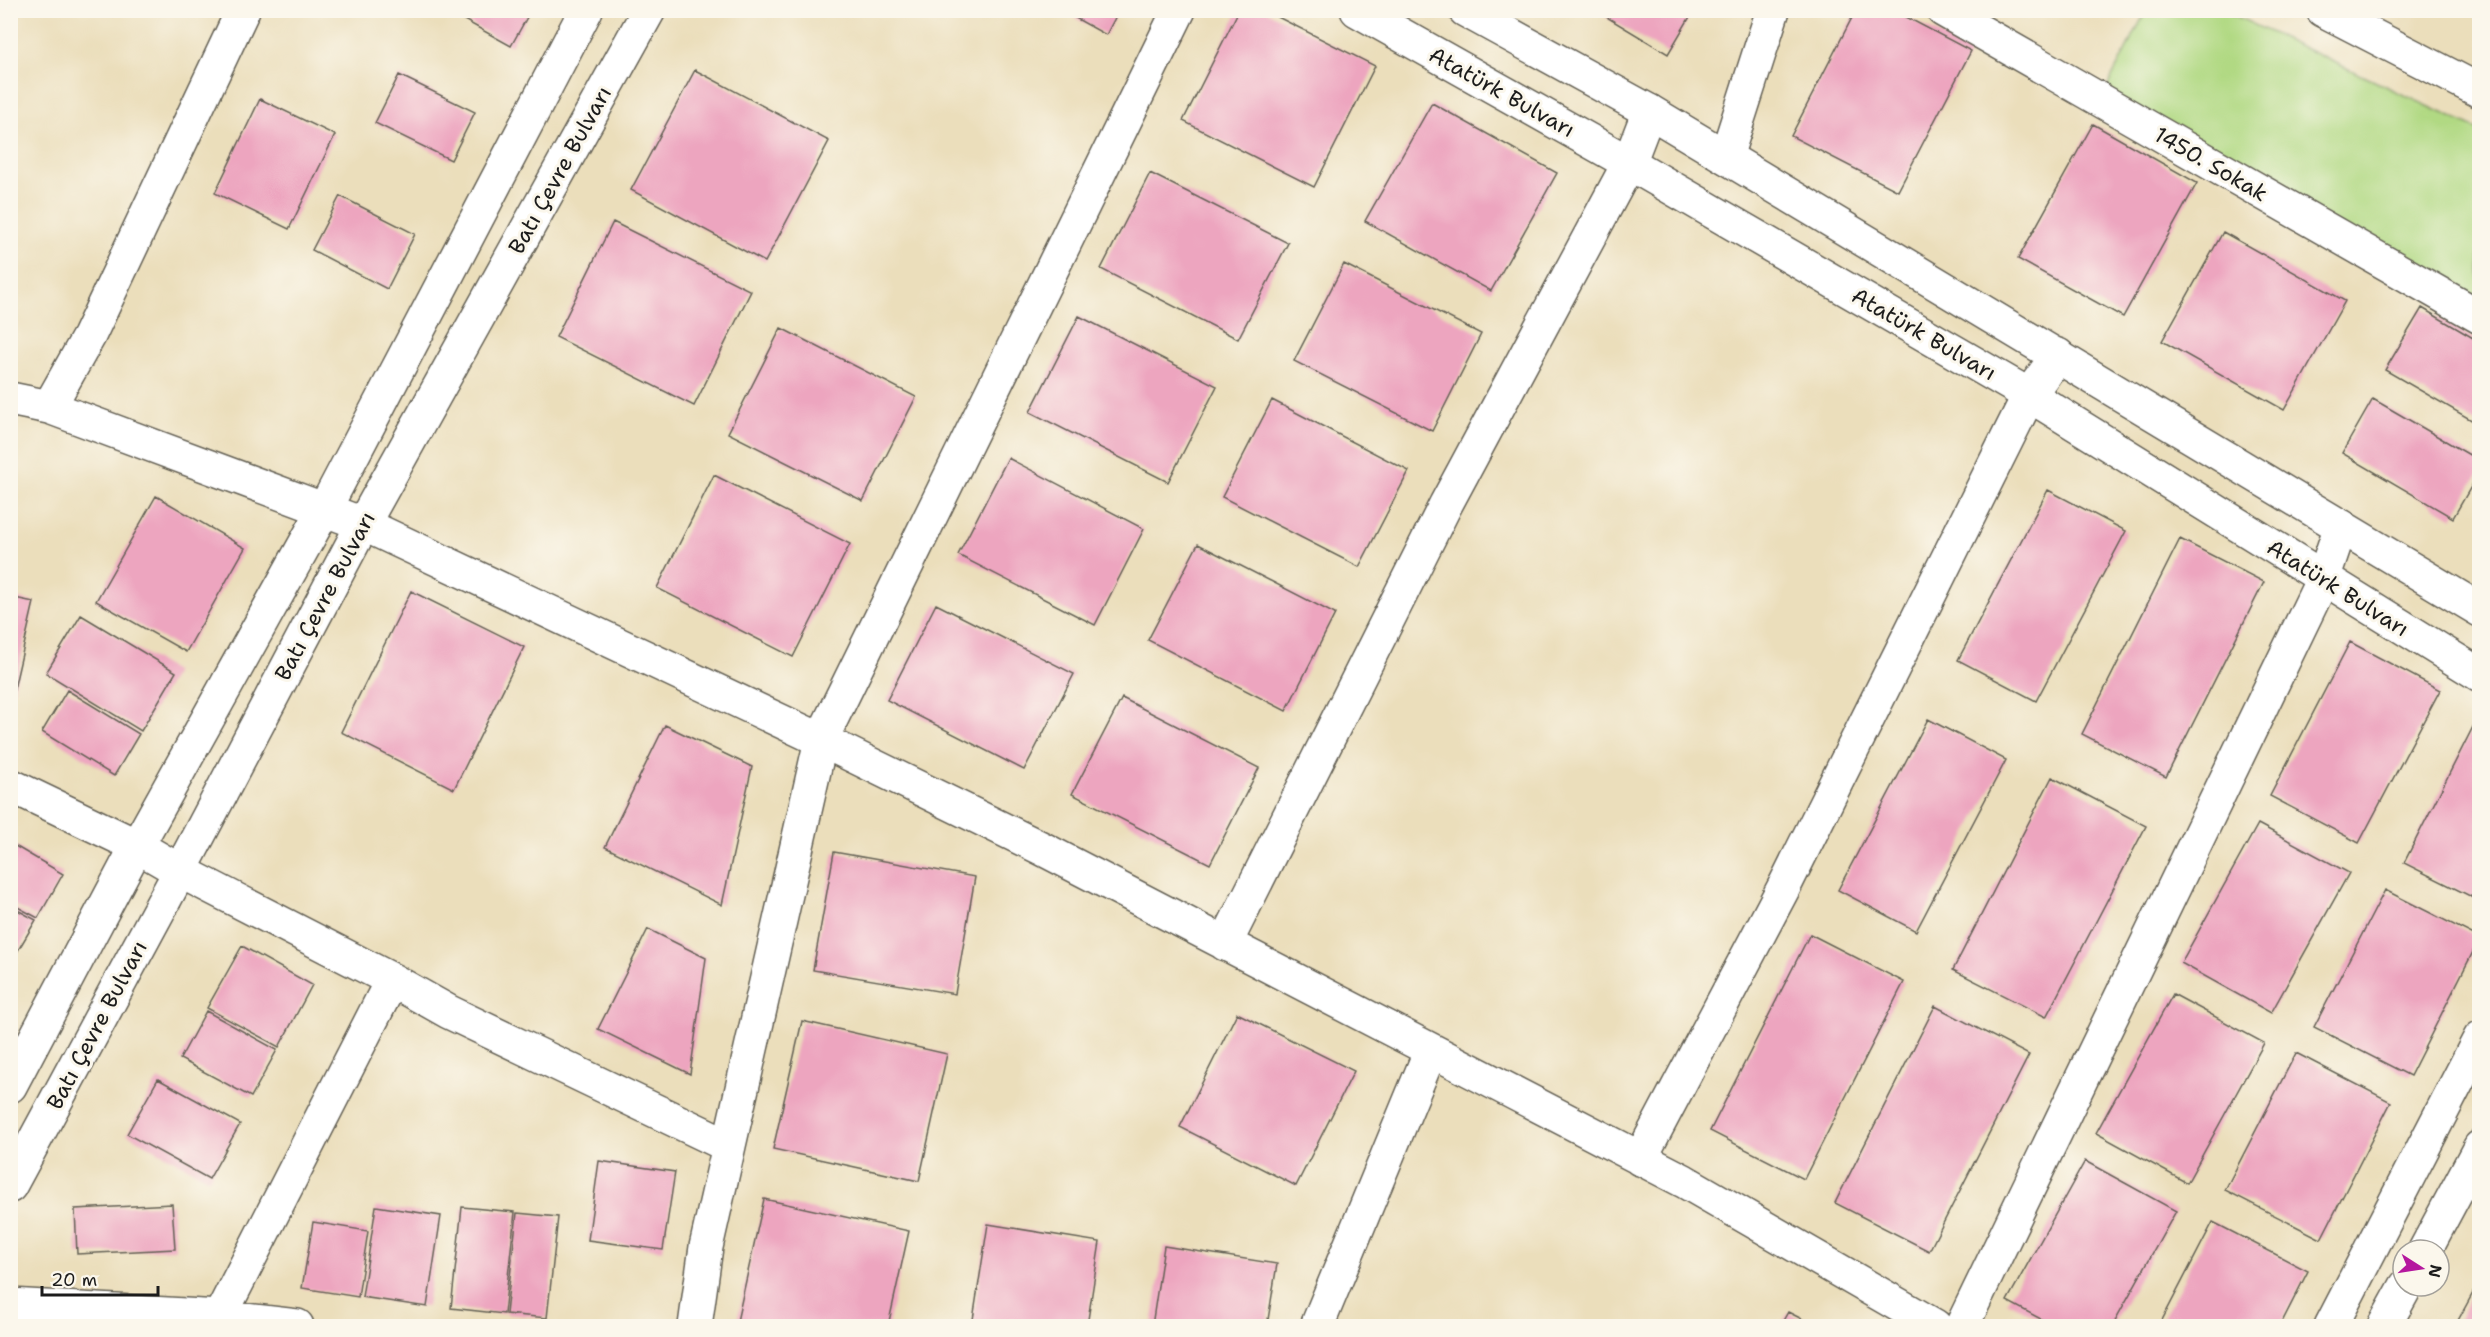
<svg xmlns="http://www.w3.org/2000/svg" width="2490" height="1337" font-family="'Shantell Sans',sans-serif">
	<rect width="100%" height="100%" fill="#fbf7ec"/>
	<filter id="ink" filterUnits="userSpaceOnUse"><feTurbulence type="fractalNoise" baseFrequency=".0167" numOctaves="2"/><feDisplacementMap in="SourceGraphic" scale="12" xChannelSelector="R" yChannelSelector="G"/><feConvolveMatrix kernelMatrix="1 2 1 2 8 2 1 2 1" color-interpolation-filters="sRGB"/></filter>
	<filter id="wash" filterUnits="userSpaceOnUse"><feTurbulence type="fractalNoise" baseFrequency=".008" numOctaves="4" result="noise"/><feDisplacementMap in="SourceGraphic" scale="24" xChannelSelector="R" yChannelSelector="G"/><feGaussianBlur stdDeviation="1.35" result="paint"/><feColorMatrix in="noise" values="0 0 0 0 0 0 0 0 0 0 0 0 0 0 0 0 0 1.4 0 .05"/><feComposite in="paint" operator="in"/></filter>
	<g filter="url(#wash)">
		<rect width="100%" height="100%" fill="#ebdebb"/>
		<!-- green -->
		<path fill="#b1d983" stroke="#667a50" stroke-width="1.5" d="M2146 11H2225L2479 130V305L2105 91Z"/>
		<g id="blocks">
			<!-- building -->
			<path fill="#eda5bf" d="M446 10H531L511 46Z
				M1061 10H1119L1106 35Z
				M1239 10H1264L1375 66 1314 187 1183 121Z
				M1595 10H1694L1668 54Z
				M1856 10H1893L1971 51 1898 191 1791 136Z
				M695 70 829 141 765 262 631 190Z
				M399 75 475 112 451 160 375 123Z
				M260 99 335 135 289 229 215 193Z
				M1432 103 1557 173 1491 291 1365 221Z
				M2093 124 2197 183 2123 317 2018 259Z
				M1150 173 1288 243 1238 339 1101 269Z
				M340 196 415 234 387 289 312 250Z
				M613 222 751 291 694 406 556 337Z
				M2223 232 2345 301 2284 410 2162 341Z
				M1344 264 1481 334 1432 431 1294 361Z
				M2422 308 2480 342V425L2385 370Z
				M1079 316 1217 386 1168 482 1030 412Z
				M781 328 916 397 863 501 728 433Z
				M2373 399 2480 461V471L2453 518 2342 453Z
				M1272 400 1409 471 1359 567 1222 497Z
				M1008 458 1144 529 1095 625 958 555Z
				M714 475 850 544 793 657 657 588Z
				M2048 490 2126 531 2036 701 1958 660Z
				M156 496 245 548 186 652 96 601Z
				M2180 539 2264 582 2166 777 2082 734Z
				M1198 544 1335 614 1286 711 1148 640Z
				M411 591 524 647 454 789 341 732Z
				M10 597 34 602 11 702H10Z
				M936 604 1074 674 1024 770 887 700Z
				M81 615 176 672 141 731 46 673Z
				M2350 642 2440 690 2359 843 2270 796Z
				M67 690 139 734 114 776 42 732Z
				M1122 698 1259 768 1210 864 1072 794Z
				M2480 713V901L2404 863Z
				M1928 719 2006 760 1916 931 1838 890Z
				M665 725 752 767 722 905 605 847Z
				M2052 777 2146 826 2046 1017 1953 970Z
				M2258 824 2349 873 2271 1013 2181 963Z
				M10 843 63 874 38 918 10 903Z
				M834 852 975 877 955 994 813 970Z
				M2385 890 2480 938 2410 1076 2314 1027Z
				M10 906 36 920 10 964Z
				M648 929 706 958 690 1074 598 1029Z
				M1810 934 1904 982 1804 1179 1710 1131Z
				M242 946 312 985 279 1047 207 1008Z
				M2173 994 2264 1043 2187 1183 2096 1133Z
				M1935 1006 2029 1055 1929 1251 1835 1203Z
				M206 1011 277 1050 251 1097 180 1059Z
				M1237 1013 1354 1071 1296 1186 1180 1127Z
				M802 1021 947 1054 919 1181 773 1149Z
				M2296 1053 2391 1102 2321 1239 2225 1190Z
				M158 1079 240 1124 209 1179 127 1134Z
				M599 1161 675 1172 663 1250 588 1240Z
				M2085 1161 2176 1211 2112 1326H2054L2007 1301Z
				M764 1199 909 1231 888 1326H736Z
				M172 1204 175 1249 77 1254 75 1209Z
				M376 1206 441 1216 427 1307 362 1297Z
				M462 1207 515 1212 504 1314 451 1308Z
				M517 1213 558 1217 547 1318 506 1314Z
				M313 1222 368 1231 358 1297 302 1288Z
				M2213 1222 2308 1271 2280 1326H2159Z
				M988 1224 1100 1242 1087 1326H972Z
				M1164 1246 1277 1264 1267 1326H1152Z
				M2480 1280V1326H2455Z
				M1788 1312 1816 1326H1780Z"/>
		</g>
	</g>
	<g filter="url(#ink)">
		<use href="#blocks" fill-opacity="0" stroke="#646054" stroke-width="1.5"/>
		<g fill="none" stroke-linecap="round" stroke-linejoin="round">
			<!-- street casing -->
			<g stroke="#646054" stroke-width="36">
				<path id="street" d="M1943 10 2480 317
					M2323 10 2480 91
					M1726 157 1773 10
					M10 399 49 407 363 524 821 740 1041 848 1684 1181 1935 1326
					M49 407 89 336 243 10
					M10 785 137 846 180 871 392 980 449 1012 729 1146
					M1225 944 1446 504 1629 163 1649 111
					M1640 1159 1785 885 2029 395 2058 355
					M10 1305 220 1317 297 1326
					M215 1326 392 980
					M695 1326 706 1247 821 740 1179 10
					M1317 1326 1431 1050
					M1962 1326 2323 579 2341 526"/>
			</g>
			<!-- secondary casing -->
			<g stroke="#646054" stroke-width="36">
				<path id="secondary" d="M1357 10 1629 163 2029 395 2480 675
					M1465 10 1649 111 2480 610
					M10 1086 137 846 324 510 586 10
					M10 1186 180 871 363 524 649 10
					M2425 1250 2480 1147
					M2331 1326 2480 1038
					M2384 1326 2406 1286"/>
			</g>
			<!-- street -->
			<use href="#street" stroke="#fff" stroke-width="33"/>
			<!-- secondary -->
			<use href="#secondary" stroke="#fff" stroke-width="33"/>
		</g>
	</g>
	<g text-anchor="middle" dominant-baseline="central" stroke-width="6" stroke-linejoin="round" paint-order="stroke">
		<!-- street labels -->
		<g font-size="22" fill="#1c1c1c" stroke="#fbf7ec">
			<text transform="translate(1502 92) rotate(29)">Atatürk Bulvarı</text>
			<text transform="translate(2211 164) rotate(30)">1450. Sokak</text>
			<text transform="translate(560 170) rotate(-61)">Batı Çevre Bulvarı</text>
			<text transform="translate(1924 334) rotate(30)">Atatürk Bulvarı</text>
			<text transform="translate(2338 588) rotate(32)">Atatürk Bulvarı</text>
			<text transform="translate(325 596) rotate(-62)">Batı Çevre Bulvarı</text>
			<text transform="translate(97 1025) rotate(-62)">Batı Çevre Bulvarı</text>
		</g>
	</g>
	<!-- margin -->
	<rect width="2490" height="1337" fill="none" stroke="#fbf7ec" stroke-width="36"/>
	<!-- north arrow -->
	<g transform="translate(2421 1268) rotate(102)"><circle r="28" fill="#fbf7ec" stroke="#a29f99" stroke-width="1.5"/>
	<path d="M0-4.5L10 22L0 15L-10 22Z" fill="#b5179e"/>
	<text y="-9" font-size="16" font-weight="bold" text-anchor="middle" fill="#1c1c1c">N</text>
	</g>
	<!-- scale -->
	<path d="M42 1286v9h116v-9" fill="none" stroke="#1c1c1c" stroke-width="3"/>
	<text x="51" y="1286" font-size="18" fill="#1c1c1c" stroke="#fbf7ec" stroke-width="4.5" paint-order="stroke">20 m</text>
</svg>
